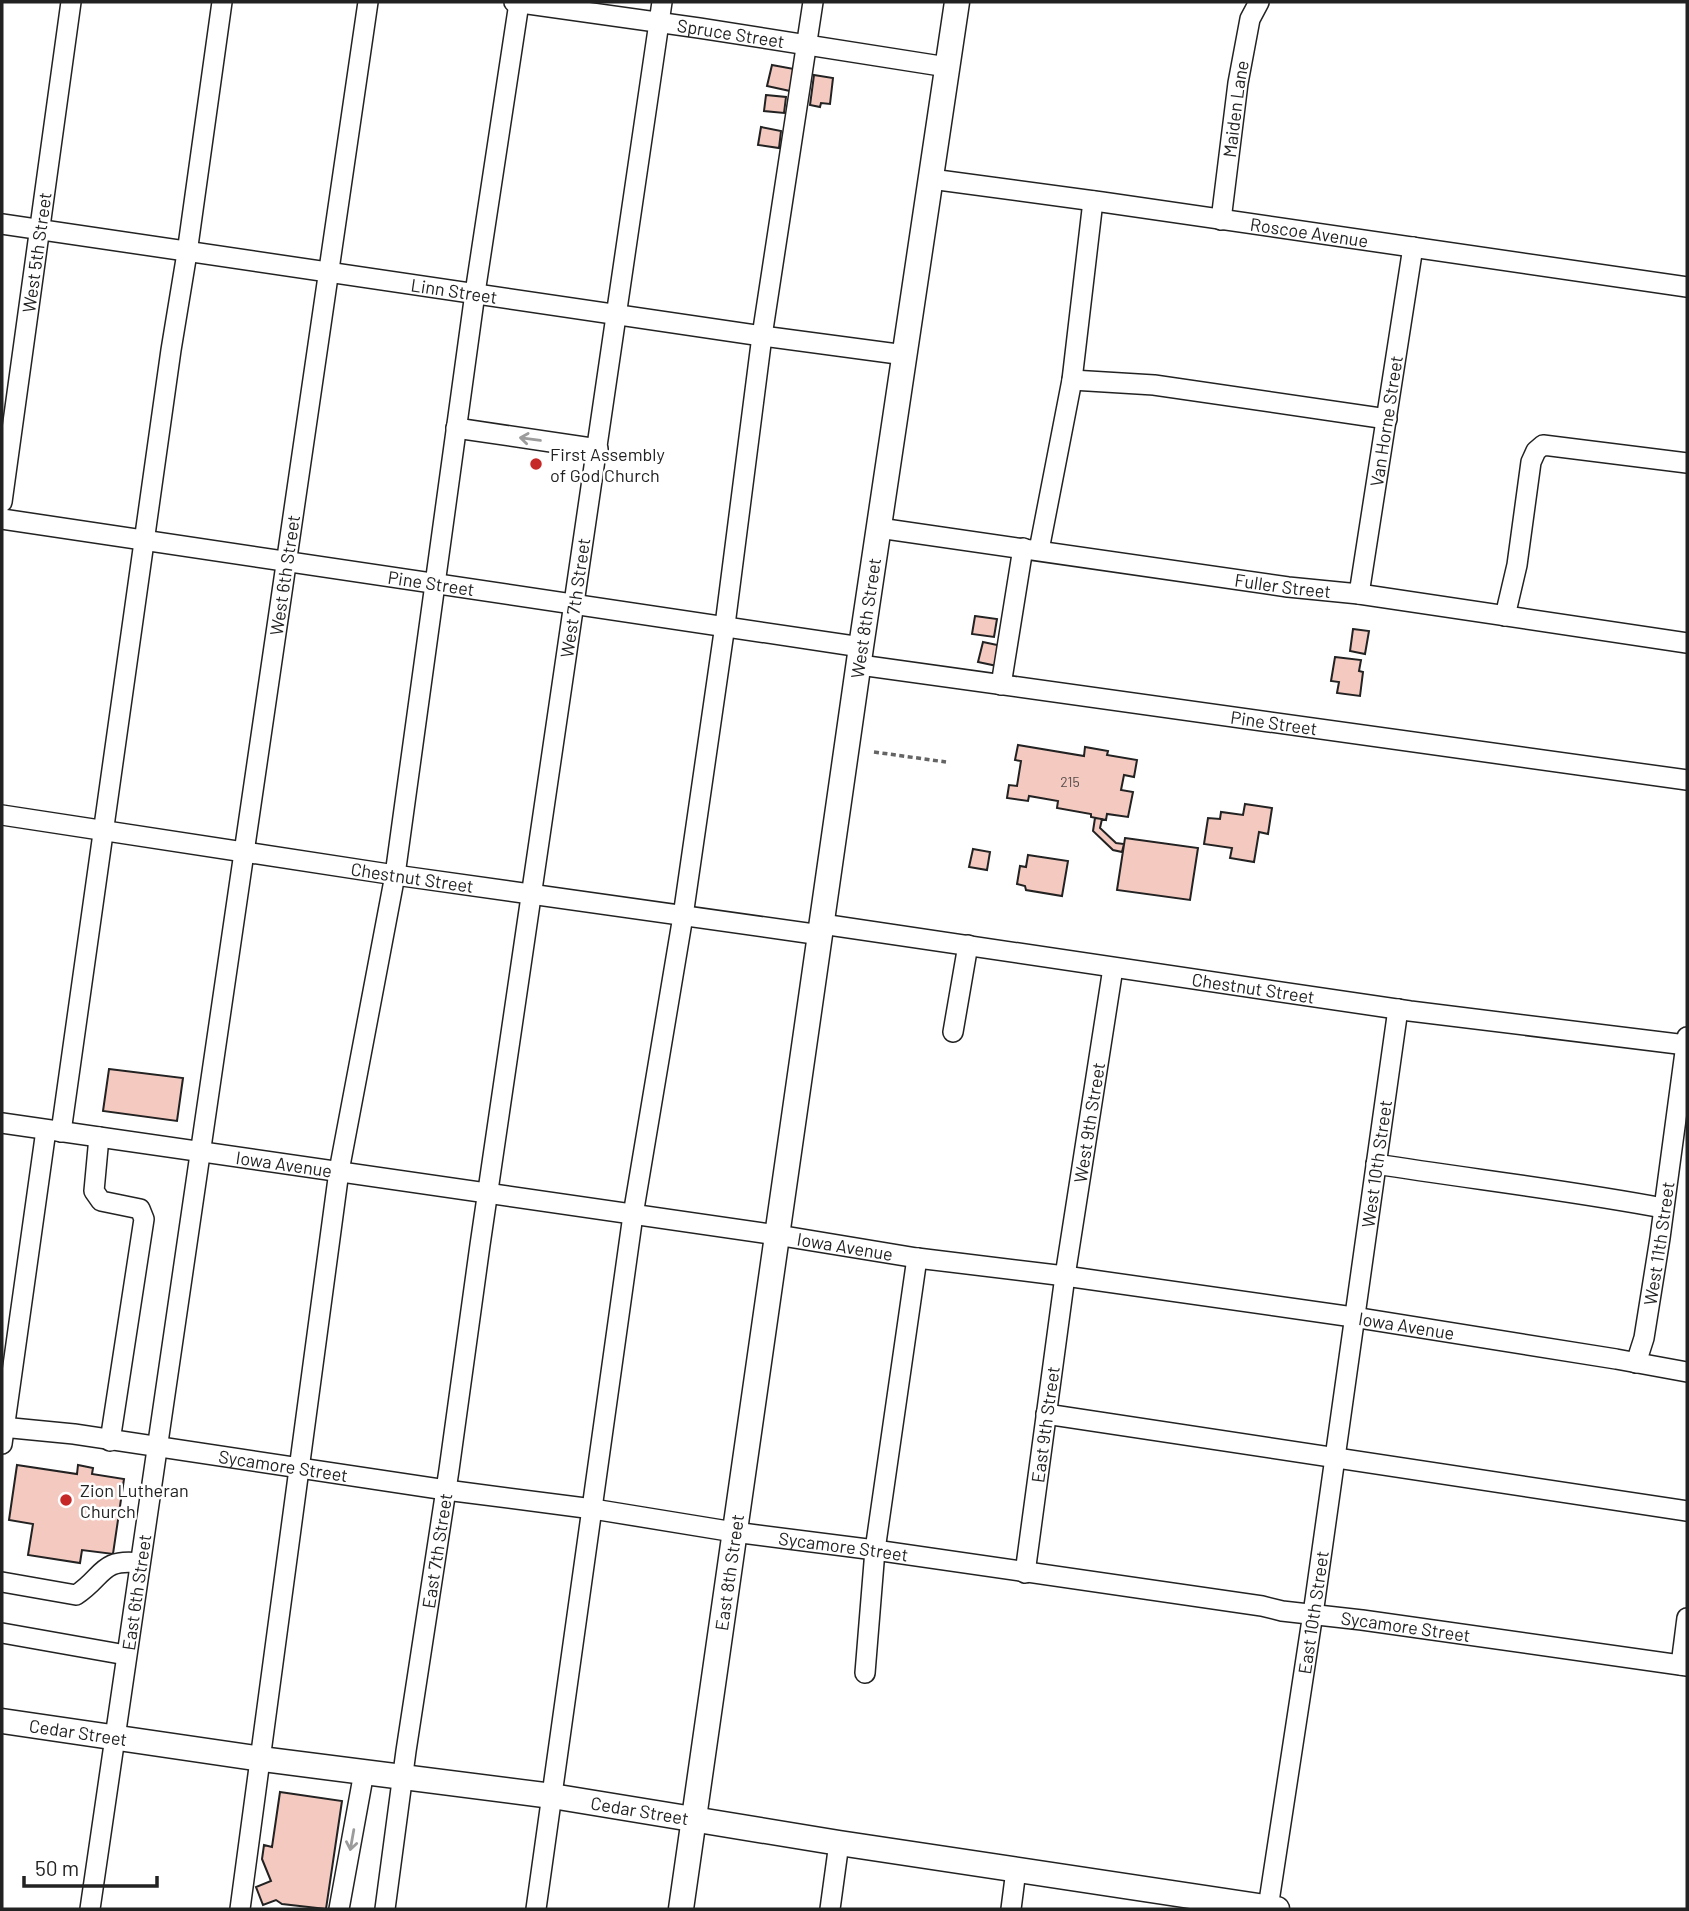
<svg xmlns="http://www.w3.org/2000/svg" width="1689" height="1911" font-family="Barlow,sans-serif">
	<rect width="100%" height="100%" fill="#fff"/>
	<!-- building -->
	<path fill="#f3c9c0" stroke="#222" stroke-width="2" d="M772 65 794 69 790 91 767 86Z
		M814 75 833 78 830 104 821 103 820 107 810 105Z
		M766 95 786 97 784 113 764 111Z
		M761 127 781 131 779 148 758 145Z
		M975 616 997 619 994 637 972 634Z
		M1353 629 1369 631 1365 654 1350 651Z
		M983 642 1002 646 997 666 978 662Z
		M1335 657 1361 660 1359 671 1363 672 1360 696 1337 693 1339 682 1331 681Z
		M1018 745 1084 756 1085 747 1108 751 1107 755 1137 760 1134 777 1124 775 1121 790 1133 792 1128 817 1107 814 1106 820 1091 817V814L1057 808 1058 801 1029 796 1028 801 1007 798 1009 785 1017 786 1021 761 1015 760Z
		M1245 804 1272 808 1268 834 1259 832 1254 862 1230 858 1232 848 1204 844 1208 818 1220 819 1221 812 1243 815Z
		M1095 818 1102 819 1100 828 1116 843 1124 844 1122 852 1113 850 1093 831Z
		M1125 838 1198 848 1190 900 1117 890Z
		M973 849 990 852 987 870 969 867Z
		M1028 855 1068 861 1062 896 1026 890 1025 886 1017 884 1020 866 1026 867Z
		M109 1069 183 1078 177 1121 103 1111Z
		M17 1465 77 1474 78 1465 93 1468 92 1474 124 1479 113 1554 82 1550 80 1563 28 1555 33 1524 9 1520Z
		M280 1792 342 1801 326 1909 282 1904 276 1900 263 1905 256 1887 271 1881 262 1859 264 1845 272 1847Z"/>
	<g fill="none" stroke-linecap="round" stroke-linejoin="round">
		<!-- minor casing -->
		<g stroke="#222" stroke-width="22">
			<g id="minor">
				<path id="s1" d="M514 2 699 28 947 67"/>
				<path id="s2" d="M931 179 1102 202 1687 287"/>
				<path id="s3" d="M1221 220 1238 83 1250 19 1259 2"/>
				<path id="s4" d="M2 224 762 336 905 355"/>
				<path d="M1072 380 1154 385 1387 419"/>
				<path d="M456 428 598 449"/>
				<path id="s5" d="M2 502 71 2"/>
				<path id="s6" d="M2 519 861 647"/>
				<path id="s7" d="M879 528 1288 587 1359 594 1687 643"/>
				<path d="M1039 550 1072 380 1093 201"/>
				<path id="s8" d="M1359 594 1413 247"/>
				<path d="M1505 616 1517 565 1531 462 1536 451 1543 445 1687 463"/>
				<path id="s9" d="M860 665 1687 780"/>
				<path d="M1001 685 1023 548"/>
				<path id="s10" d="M2 815 395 875 821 935"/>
				<path id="s11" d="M822 924 1410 1011 1686 1045"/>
				<path d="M953 1032 968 945"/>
				<path id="s12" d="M2 1123 777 1235 917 1258 1065 1276 1353 1317 1616 1359 1687 1372"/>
				<path d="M61 1132 171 350 187 253 222 2"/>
				<path d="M99 1137 94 1191 101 1201 140 1209 144 1219 110 1441"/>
				<path d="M1376 1164C1471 1179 1568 1190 1663 1208"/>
				<path id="s13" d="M1636 1363 1644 1338 1660 1238 1687 1037"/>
				<path d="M1046 1414 1687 1511"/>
				<path id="s14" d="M2 1427 74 1434 446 1490 593 1509 734 1532 875 1550 1262 1606 1282 1611 1362 1620 1687 1666"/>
				<path d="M2 1444 46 1130"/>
				<path id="s15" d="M1025 1573 1065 1276 1113 968"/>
				<path d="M2 1582 76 1595C104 1577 100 1558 140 1563"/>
				<path d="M2 1633 126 1655"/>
				<path d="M1681 1665 1687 1618"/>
				<path d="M865 1673 875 1550 917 1258"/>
				<path id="s16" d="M1268 1908 1315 1600 1398 1009"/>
				<path id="s17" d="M90 1909 368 2"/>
				<path d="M240 1909 339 1171 395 875 475 293 519 3"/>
				<path d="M339 1909 364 1772"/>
				<path id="s18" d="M385 1909 406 1751 449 1470 480 1245 662 2"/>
				<path d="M536 1909 633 1215 683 916 725 625 762 336 813 2"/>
				<path d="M830 1909 839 1843"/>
				<path d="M1011 1909 1016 1870"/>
			</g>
		</g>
		<!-- major casing -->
		<g stroke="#222" stroke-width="27">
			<g id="major">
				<path id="s19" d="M2 1721 262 1759 552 1796 839 1843 1277 1909"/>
				<path id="s20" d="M681 1909 861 647 957 2"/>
			</g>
		</g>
		<!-- path -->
		<path stroke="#646464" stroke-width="3.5" stroke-dasharray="5 3.5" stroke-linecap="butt" d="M874 752 946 762"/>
		<!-- minor -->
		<use href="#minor" stroke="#fff" stroke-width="19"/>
		<!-- major -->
		<use href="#major" stroke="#fff" stroke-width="24"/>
	</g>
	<!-- one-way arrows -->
	<defs><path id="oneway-shaft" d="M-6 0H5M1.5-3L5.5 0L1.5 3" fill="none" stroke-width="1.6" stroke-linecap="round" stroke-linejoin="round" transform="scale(1.75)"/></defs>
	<g stroke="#9c9c9c">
		<use href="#oneway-shaft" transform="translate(530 439) rotate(-172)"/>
		<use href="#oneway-shaft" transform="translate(352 1840) rotate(100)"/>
	</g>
	<!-- markers -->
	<g fill="#c62828" stroke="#fff" stroke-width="2.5">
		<circle cx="536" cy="464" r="7"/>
		<circle cx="66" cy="1500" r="7"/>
	</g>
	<g text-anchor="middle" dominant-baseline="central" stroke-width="5" stroke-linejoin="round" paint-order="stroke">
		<!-- number labels -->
		<g font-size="14" fill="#564c4a">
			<text x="1070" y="781">215</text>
		</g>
		<!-- street labels -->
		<g font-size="18" fill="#222" stroke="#fff">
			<text stroke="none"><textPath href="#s1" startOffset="219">Spruce Street</textPath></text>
			<text stroke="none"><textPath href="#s3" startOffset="112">Maiden Lane</textPath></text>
			<text stroke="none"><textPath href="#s2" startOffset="382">Roscoe Avenue</textPath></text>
			<text stroke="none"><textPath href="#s5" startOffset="252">West 5th Street</textPath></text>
			<text stroke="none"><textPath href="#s4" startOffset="457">Linn Street</textPath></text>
			<text stroke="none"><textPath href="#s8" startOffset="175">Van Horne Street</textPath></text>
			<text stroke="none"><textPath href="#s17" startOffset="1348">West 6th Street</textPath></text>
			<text stroke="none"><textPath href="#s6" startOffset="434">Pine Street</textPath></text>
			<text stroke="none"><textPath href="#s7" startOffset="408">Fuller Street</textPath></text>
			<text stroke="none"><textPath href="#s18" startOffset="1325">West 7th Street</textPath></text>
			<text stroke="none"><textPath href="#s20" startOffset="1304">West 8th Street</textPath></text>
			<text stroke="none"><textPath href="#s9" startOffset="418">Pine Street</textPath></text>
			<text stroke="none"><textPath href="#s10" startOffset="415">Chestnut Street</textPath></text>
			<text stroke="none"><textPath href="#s11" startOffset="436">Chestnut Street</textPath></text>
			<text stroke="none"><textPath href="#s15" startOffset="455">West 9th Street</textPath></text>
			<text stroke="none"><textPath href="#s12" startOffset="285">Iowa Avenue</textPath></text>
			<text stroke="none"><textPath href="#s16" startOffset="752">West 10th Street</textPath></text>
			<text stroke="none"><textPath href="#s13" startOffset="122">West 11th Street</textPath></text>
			<text stroke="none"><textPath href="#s12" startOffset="852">Iowa Avenue</textPath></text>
			<text stroke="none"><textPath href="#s12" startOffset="1419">Iowa Avenue</textPath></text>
			<text stroke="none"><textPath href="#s15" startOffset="150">East 9th Street</textPath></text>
			<text stroke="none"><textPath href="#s14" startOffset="284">Sycamore Street</textPath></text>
			<text stroke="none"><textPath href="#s14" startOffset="850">Sycamore Street</textPath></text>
			<text stroke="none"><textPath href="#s18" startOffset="362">East 7th Street</textPath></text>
			<text stroke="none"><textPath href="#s20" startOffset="340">East 8th Street</textPath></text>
			<text stroke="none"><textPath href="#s17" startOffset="320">East 6th Street</textPath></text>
			<text stroke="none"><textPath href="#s16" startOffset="299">East 10th Street</textPath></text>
			<text stroke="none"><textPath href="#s14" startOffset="1418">Sycamore Street</textPath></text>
			<text stroke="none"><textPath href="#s19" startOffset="77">Cedar Street</textPath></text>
			<text stroke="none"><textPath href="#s19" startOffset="644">Cedar Street</textPath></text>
		</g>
		<!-- poi labels -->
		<g font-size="18" fill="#222" stroke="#fff" text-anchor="start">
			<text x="550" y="454">First Assembly<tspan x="550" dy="21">of God Church</tspan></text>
			<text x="80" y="1490">Zion Lutheran<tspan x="80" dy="21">Church</tspan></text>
		</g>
	</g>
	<!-- border -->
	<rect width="1689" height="1911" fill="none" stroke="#222222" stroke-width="7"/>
	<!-- scale -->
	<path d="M24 1876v10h133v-10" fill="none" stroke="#222222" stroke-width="3.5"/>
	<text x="35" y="1876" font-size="21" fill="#222222" stroke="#ffffff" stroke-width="5" paint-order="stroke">50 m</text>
</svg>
